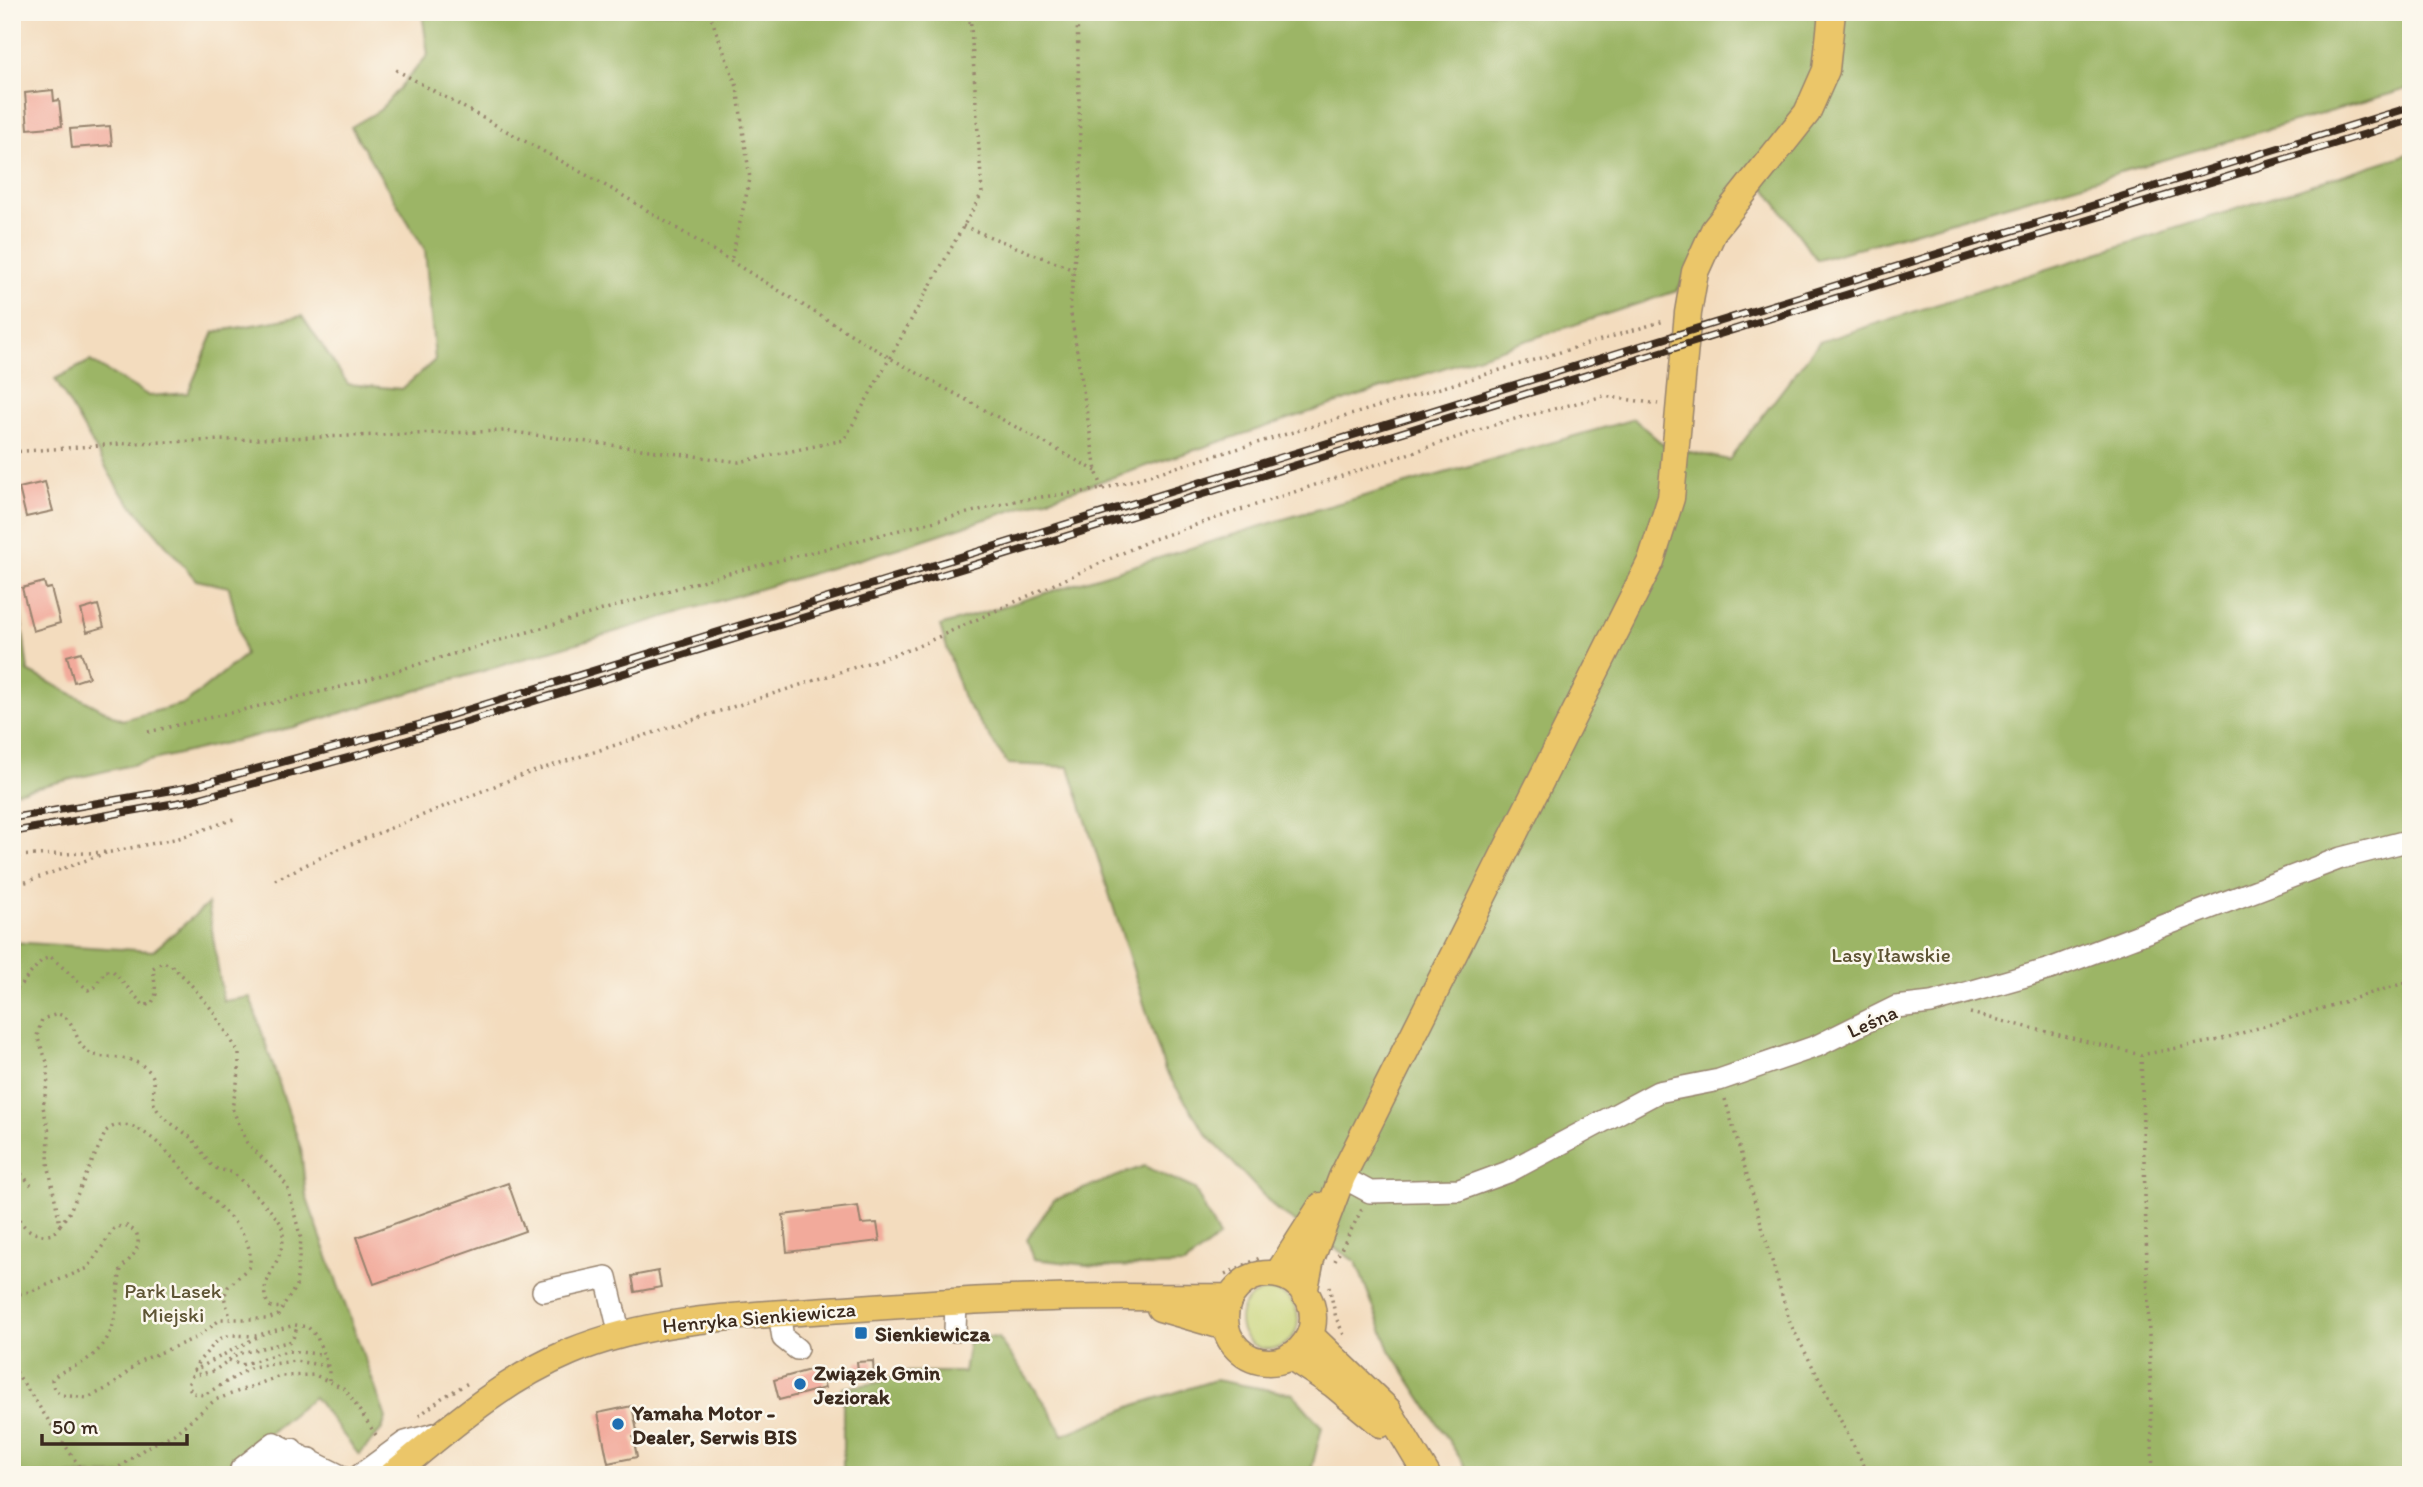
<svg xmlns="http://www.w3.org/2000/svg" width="2423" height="1487" font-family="Itim,sans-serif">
	<rect width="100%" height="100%" fill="#fbf7ec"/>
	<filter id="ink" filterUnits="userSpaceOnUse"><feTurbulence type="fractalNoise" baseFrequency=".0143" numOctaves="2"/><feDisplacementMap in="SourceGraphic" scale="14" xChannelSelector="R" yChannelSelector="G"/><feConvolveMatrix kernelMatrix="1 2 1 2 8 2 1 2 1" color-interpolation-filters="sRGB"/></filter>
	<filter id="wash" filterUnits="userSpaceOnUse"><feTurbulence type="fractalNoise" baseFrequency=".00686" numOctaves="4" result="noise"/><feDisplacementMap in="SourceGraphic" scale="28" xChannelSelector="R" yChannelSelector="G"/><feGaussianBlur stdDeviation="1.57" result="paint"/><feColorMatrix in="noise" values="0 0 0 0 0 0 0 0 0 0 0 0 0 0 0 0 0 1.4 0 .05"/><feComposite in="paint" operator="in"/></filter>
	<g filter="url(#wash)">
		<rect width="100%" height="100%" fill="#f3dcbe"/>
		<!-- green -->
		<path fill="#c6d375" stroke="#807e4a" stroke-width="2" d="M1240 1320a29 29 0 1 1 58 0a29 29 0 1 1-58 0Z"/>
		<!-- forest -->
		<path fill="#9cb566" stroke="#6c7042" stroke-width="2" d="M422 12H2411V88L1817 260 1749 166 1677 291 898 548 294 727 12 793V547L28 671 122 720 186 703 245 655 229 587 196 580 119 490 55 379 90 361 149 396 188 393 214 332 302 316 348 384 402 389 435 360 425 250 351 127 380 110 428 55Z
			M2411 153V1475H1471L1390 1350 1356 1262 1277 1210 1207 1135 1165 1070 1069 767 1008 764 963 698 940 626 1287 518 1634 419 1666 447 1729 460 1819 342Z
			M208 904 223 1001 250 997 301 1149 306 1196 386 1418 382 1429 359 1455 314 1397 217 1475H12V942L153 951Z
			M1144 1166 1195 1189 1219 1237 1184 1265 1104 1267 1034 1259 1027 1239 1054 1200Z
			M970 1335 998 1338 1048 1407 1063 1435 1135 1405 1215 1380 1293 1394 1322 1427 1310 1475H843V1388L877 1383 905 1372H964Z"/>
		<g id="blocks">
			<!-- building -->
			<path fill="#f2aa9b" d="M53 90 54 101 59 100 62 126 28 129 25 93Z
				M110 126 112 145 72 148 70 129Z
				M45 482 53 511 26 517 19 488Z
				M44 582 46 589 51 588 60 623 33 631 22 588Z
				M98 605 104 627 87 632 81 610Z
				M81 652 89 677 74 682 67 656Z
				M508 1183 525 1231 374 1284 357 1237Z
				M858 1206 861 1224 877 1223 880 1241 787 1252 783 1215Z
				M658 1271 661 1287 635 1292 632 1276Z
				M873 1361 874 1377 859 1379 857 1362Z
				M820 1367 825 1388 779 1400 774 1380Z
				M632 1406 638 1436 633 1437 637 1457 608 1463 598 1413Z"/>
		</g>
	</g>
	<g filter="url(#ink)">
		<use href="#blocks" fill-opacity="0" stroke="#97836e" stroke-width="2"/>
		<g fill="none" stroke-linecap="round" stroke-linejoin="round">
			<!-- minor casing -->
			<g stroke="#97836e" stroke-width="24">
				<path id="minor" d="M1342 1177 1370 1192 1459 1190 1508 1172 1658 1092 1719 1080 1817 1046 1896 1007 1931 1003 2050 969 2341 858 2411 840
					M543 1291 606 1277 620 1335
					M779 1313 783 1338 797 1349
					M955 1331 956 1303
					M246 1475 241 1469 274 1443 339 1475
					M263 1475 292 1449
					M292 1475 310 1459
					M360 1475 405 1442 441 1432"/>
			</g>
			<!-- major casing -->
			<g stroke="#97836e" stroke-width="29">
				<path id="major" d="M1225 1318a44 44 0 1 1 88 0a44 44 0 1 1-88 0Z
					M1277 1275 1321 1206
					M1304 1293 1311 1259 1342 1177 1651 561 1671 498 1688 313 1695 272 1714 230 1807 113 1826 70 1832 12
					M1160 1308 1226 1327
					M1310 1335 1388 1410 1427 1475
					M1290 1356 1333 1384 1381 1424
					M392 1475C448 1429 503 1380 570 1352 652 1318 741 1316 829 1310 903 1305 977 1299 1051 1298 1110 1296 1170 1298 1230 1297"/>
			</g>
			<!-- path -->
			<path stroke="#97836e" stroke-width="3.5" stroke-dasharray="2 5" stroke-linecap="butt" d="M709 12 737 87 750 179 731 261
				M958 12 969 23
				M396 70 617 192 890 358 1096 471
				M963 226 1074 270
				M12 452 133 443 505 431 739 462 844 440 982 193 970 12
				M1103 489 1664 321
				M148 732 341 687 725 574 1019 500 1103 489 1096 471 1070 308 1081 192 1077 12
				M12 856 111 852 179 838 237 818
				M275 880 334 851 517 777 914 648 1151 540 1503 422 1604 396 1658 404
				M12 887 106 853
				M12 995 42 960 51 957 88 990 95 987 105 971H113L144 1006 152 1003 156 994 153 968 162 962 171 965 187 980 213 1011 239 1053V1073L232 1108 247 1143 282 1178 288 1189 301 1239 296 1286 278 1315 267 1319H221L198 1337 140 1361 112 1386 87 1398 62 1395 54 1389 52 1380C59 1370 75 1368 85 1361 122 1336 114 1307 121 1269 131 1257 143 1249 136 1232L127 1226 115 1227 88 1268 30 1292 12 1295
				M1970 1013 2141 1055 2219 1040 2411 981
				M2141 1055 2153 1475
				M1725 1099 1790 1323 1869 1475
				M12 1143 20 1164 15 1232 18 1253 12 1265
				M16 1213C22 1229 37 1238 53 1234L60 1225 48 1163 49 1132 43 1107 48 1079 47 1062 37 1036 42 1019 58 1014C77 1020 73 1039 86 1050 103 1064 126 1049 149 1071 160 1082 149 1095 155 1106 162 1120 180 1128 191 1138 200 1146 205 1160 214 1167 220 1171 228 1170 234 1174 240 1178 278 1217 281 1224 293 1259 249 1284 271 1307L284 1308
				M60 1225 69 1213 106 1131C135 1107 175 1161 192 1180 212 1203 258 1232 249 1267L228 1287 224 1297 230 1317
				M1335 1261 1362 1209
				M1225 1274 1262 1257
				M1329 1286 1336 1318 1344 1335
				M229 1360 241 1365 287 1351 321 1354
				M12 1366 85 1475
				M327 1366 295 1361 252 1367 204 1395 192 1393 188 1385 198 1362 219 1339 231 1335 255 1336 295 1325 308 1327 317 1337 329 1369V1380
				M193 1371 259 1336
				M191 1376 214 1371 237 1354 292 1341 298 1325
				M419 1416 442 1398 468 1383
				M108 1475 147 1447 174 1434 215 1400 280 1376 315 1375 345 1389 378 1438"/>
			<!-- minor -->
			<use href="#minor" stroke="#fff" stroke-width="21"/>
			<!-- major -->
			<use href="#major" stroke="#ebc669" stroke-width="26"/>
			<!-- rail casing -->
			<g stroke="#3b2a1e" stroke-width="8">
				<path id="rail" d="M12 818 190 787 425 723 2411 107
					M12 832 193 800 366 753 2411 120"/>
			</g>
			<!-- rail -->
			<use href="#rail" stroke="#fbf7ec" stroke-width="5" stroke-dasharray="16" stroke-linecap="butt"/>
			<!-- path-bridge -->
			<path stroke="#97836e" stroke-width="3.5" stroke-dasharray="2 5" stroke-linecap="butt" d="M12 1163 31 1185"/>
		</g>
	</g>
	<!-- markers -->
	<g fill="#1f6fb2" stroke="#fbf7ec" stroke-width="2.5">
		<rect x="854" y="1326" width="14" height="14" rx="3.5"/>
		<circle cx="800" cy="1384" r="7"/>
		<circle cx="618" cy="1424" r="7"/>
	</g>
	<g text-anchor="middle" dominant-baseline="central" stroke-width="5" stroke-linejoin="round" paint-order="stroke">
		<!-- park labels -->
		<g font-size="21" fill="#5e5434" stroke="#fbf7ec">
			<text x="1891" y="954">Lasy Iławskie</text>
			<text x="173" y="1290">Park Lasek<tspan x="173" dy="24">Miejski</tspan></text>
		</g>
		<!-- street labels -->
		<g font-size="21" fill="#3b2a1e" stroke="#fbf7ec">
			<text transform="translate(1872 1021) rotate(-24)">Leśna</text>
			<text transform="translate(759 1317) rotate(-5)">Henryka Sienkiewicza</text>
		</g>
		<!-- poi labels -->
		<g font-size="21" font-weight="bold" fill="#3b2a1e" stroke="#fbf7ec" text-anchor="start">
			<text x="875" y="1333">Sienkiewicza</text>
			<text x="814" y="1372">Związek Gmin<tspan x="814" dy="24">Jeziorak</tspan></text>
			<text x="632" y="1412">Yamaha Motor -<tspan x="632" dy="24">Dealer, Serwis BIS</tspan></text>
		</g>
	</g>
	<!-- margin -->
	<rect width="2423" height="1487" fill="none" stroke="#fbf7ec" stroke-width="42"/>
	<!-- scale -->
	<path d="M42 1434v10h145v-10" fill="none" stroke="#3b2a1e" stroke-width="3.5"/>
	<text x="52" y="1434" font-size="21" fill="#3b2a1e" stroke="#fbf7ec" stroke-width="5" paint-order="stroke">50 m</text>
</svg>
